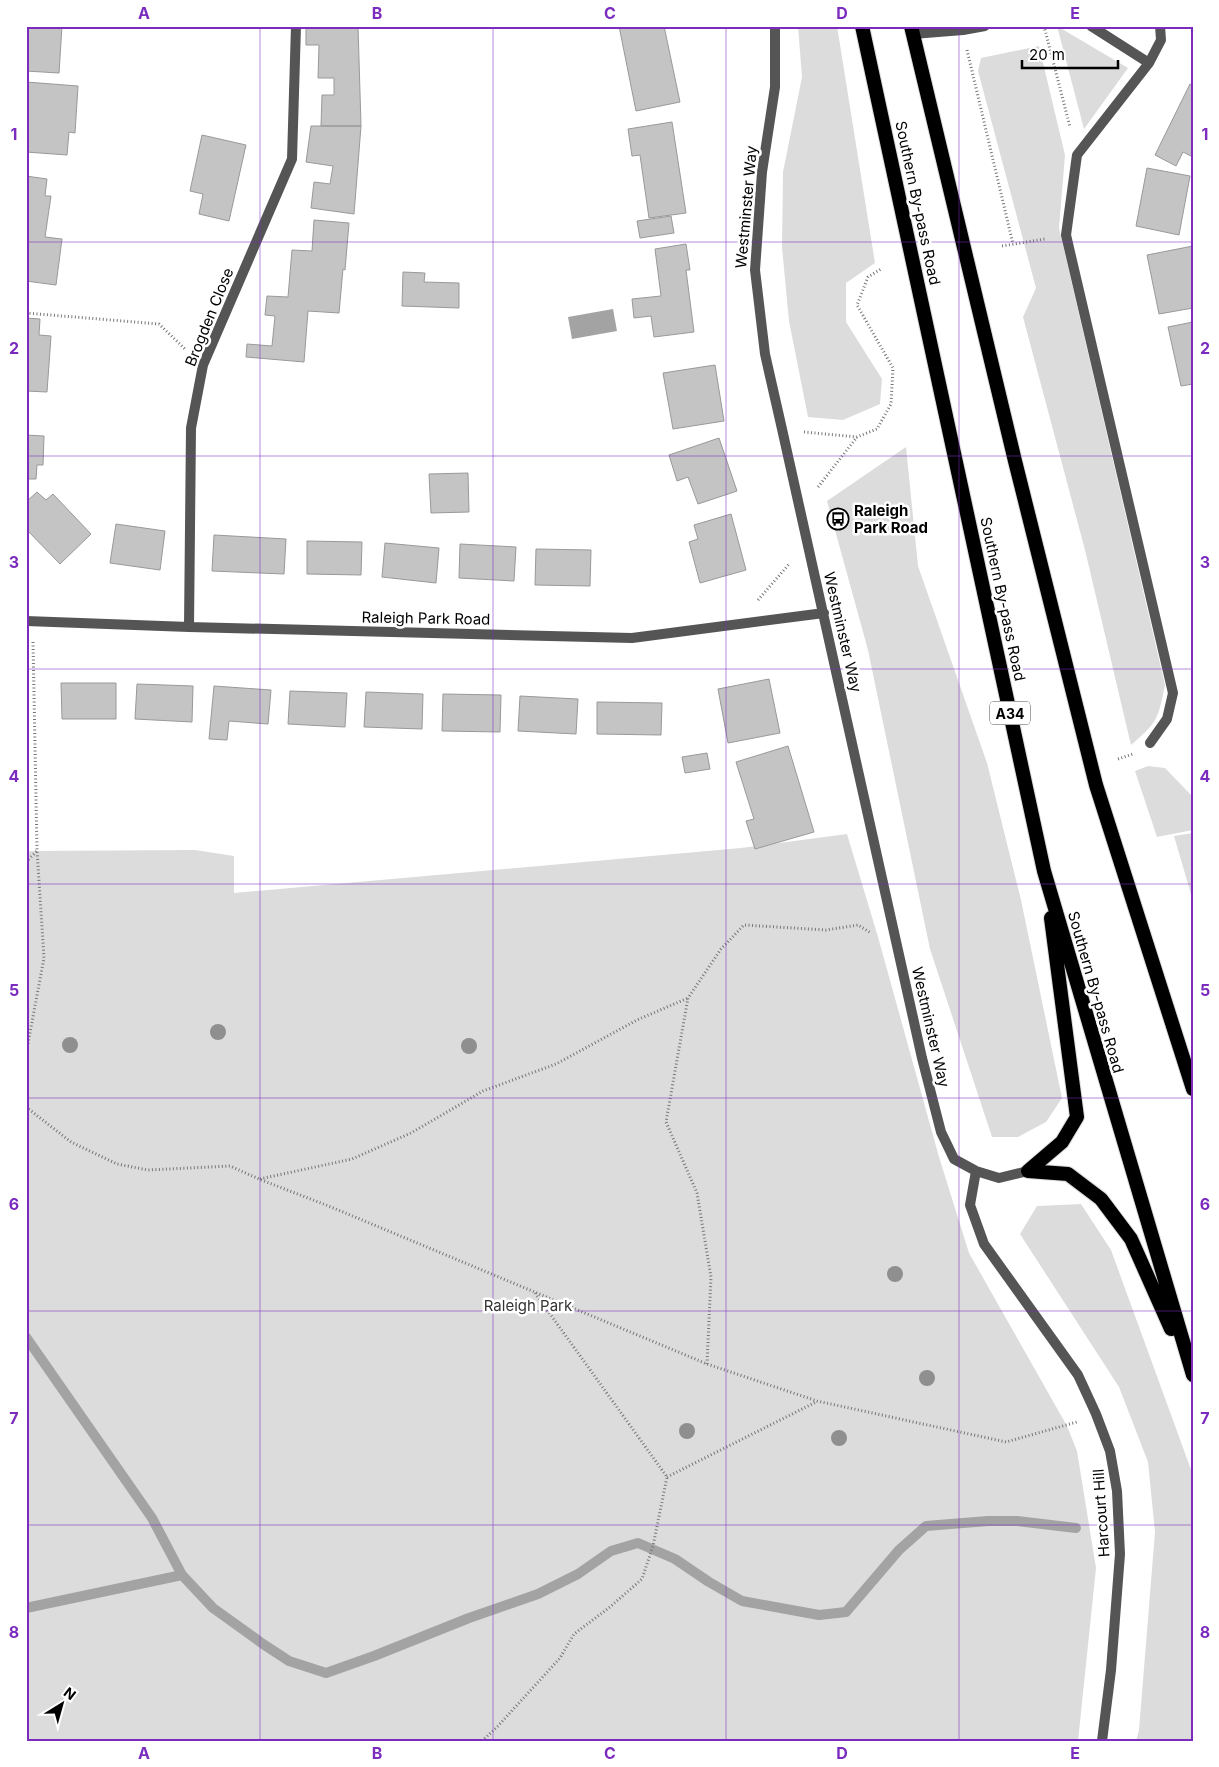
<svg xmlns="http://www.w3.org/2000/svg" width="1219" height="1767" font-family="Inter,sans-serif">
	<rect width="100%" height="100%" fill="#fff"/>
	<!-- green -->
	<path fill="#dcdcdc" d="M798 26H837L875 263 846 283V322L882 379 880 404 843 420 808 417 789 321 782 247 783 172 802 77Z
		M1057 26 1128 68 1084 129Z
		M1039 46 1065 155 1059 228 1165 685C1158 719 1158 722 1131 745L1085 550 1023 317 1036 288 978 71 981 58Z
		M906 447 918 566 987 763 1021 900 1062 1098 1046 1122 1018 1137H992L930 949 868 650 827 501Z
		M1148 766 1165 768 1193 797V830L1157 837 1135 771Z
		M1193 833V901L1174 836Z
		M847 834 878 937 939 1157 969 1253 1067 1426 1077 1451 1096 1568 1078 1741H26V851L195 850 234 856V893L741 848Z
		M1081 1204 1111 1250 1193 1475V1741H1136L1139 1730 1155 1532 1148 1462 1119 1387 1020 1234 1037 1206Z"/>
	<!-- water -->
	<path fill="#a3a3a3" d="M613 309 617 331 572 339 568 317Z"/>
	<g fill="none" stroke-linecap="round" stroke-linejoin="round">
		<!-- stream -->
		<path stroke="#a3a3a3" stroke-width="10" d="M26 1337 152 1518 182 1575
			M26 1608 182 1575 213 1608 263 1644 289 1661 326 1673 374 1656 469 1618 538 1594 578 1574 611 1551 638 1543 675 1559 709 1582 742 1601 819 1615 846 1612 899 1550 926 1526 988 1521H1017L1076 1528"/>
	</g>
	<!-- building -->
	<path fill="#c4c4c4" stroke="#999" d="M26 26H62L59 73 26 71Z
		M306 26H358L361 126H321L322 95H334V78H318L319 45H306Z
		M619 26H664L680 102 636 111Z
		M26 82 78 86 75 133 69 132 67 155 26 152Z
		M1190 84 1193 86V157L1183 152 1176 166 1155 155Z
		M672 122 686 213 649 218 640 155 632 156 628 129Z
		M311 126H361L354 214 311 208 314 182 330 184 333 166 306 162Z
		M202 135 246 145 229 221 199 214 203 194 190 191Z
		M1147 168 1190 176 1179 235 1136 226Z
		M26 176 47 179 45 196H51L45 237 62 239 56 285 26 281Z
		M671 216 674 233 640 238 637 221Z
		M314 220 349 223 345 270 343 269 339 313 308 311 304 362 246 357 247 344 272 346 275 316 265 315 267 296 288 297 292 250 312 251Z
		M686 244 690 270H686L694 332 654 337 651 316 634 318 632 299 661 296 655 249Z
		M1193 246V308L1159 314 1147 255Z
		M403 272 425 273 424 282 459 283V308L402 306Z
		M26 318 40 319 39 335 51 336 47 392 26 391Z
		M1193 322V384L1181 386 1168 327Z
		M715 365 724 421 673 429 663 373Z
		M26 435 44 436 43 465H37L36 479H26Z
		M719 438 737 491 698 504 688 477 677 481 669 455Z
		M468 473 469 512 431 513 429 474Z
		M37 492 46 500 53 494 91 534 60 564 26 529V502Z
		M731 514 746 570 700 583 689 542 698 539 694 525Z
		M116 524 165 531 160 570 110 563Z
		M214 535 286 539 284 574 212 571Z
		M307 541 362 542 361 575 307 574Z
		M385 543 439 548 436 583 382 577Z
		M460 544 516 547 514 581 459 578Z
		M536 549 591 550 590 586 535 585Z
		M769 679 780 733 728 743 718 689Z
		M61 683H116V719H62Z
		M137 684 193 686 192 722 135 719Z
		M214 686 271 690 268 724 229 721 227 740 209 739Z
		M290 691 347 693 345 727 288 724Z
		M366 692 423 694 422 729 364 727Z
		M443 694 501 695 500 732 442 731Z
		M520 696 578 699 576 734 518 731Z
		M597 702 662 703 661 735 597 734Z
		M788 746 814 832 755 849 746 821 754 819 736 762Z
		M707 753 710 769 685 773 682 757Z"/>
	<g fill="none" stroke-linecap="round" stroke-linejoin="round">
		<!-- trunk casing -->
		<g stroke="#dbdbdb" stroke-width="16">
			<path id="trunk" d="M862 26 1044 871 1193 1375
				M911 26 1015 461 1096 785 1193 1089
				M1028 1171 1062 1142 1077 1117 1051 918
				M1028 1171 1068 1174 1101 1199 1131 1239 1171 1329"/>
		</g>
		<!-- path -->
		<path stroke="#777" stroke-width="3" stroke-dasharray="1 2.5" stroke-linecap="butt" d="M1044 26 1070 127
			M967 50 1013 244
			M1002 246 1045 239
			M26 313 159 324 185 349
			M804 432 857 437 877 429 891 404 893 368 857 305 868 277 881 269
			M818 487 857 437
			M758 600 790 563
			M1118 759 1133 754
			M26 862 37 851
			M26 1054 44 958 37 850 33 642
			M26 1107 71 1142 117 1164 148 1170 230 1166 259 1179 331 1207 707 1364 817 1401 1006 1442 1077 1422
			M260 1179 352 1159 411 1133 483 1091 556 1064 637 1020 688 998
			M707 1364 711 1277 697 1193 666 1122 688 998 721 949 744 925 826 930 858 925 871 933
			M667 1477 816 1402
			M482 1741 498 1726 560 1658 574 1634 610 1607 642 1579 653 1546 667 1477 535 1293"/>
		<!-- minor -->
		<path stroke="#555" stroke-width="10" d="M775 26V87L762 172 755 270 765 354 782 429 922 1058 941 1132 954 1159 976 1171 999 1178 1028 1171
			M1091 26 1149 63
			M913 34 963 30 985 26
			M26 621 189 627 632 638 824 613
			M189 627 191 428 203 365 292 159 296 26
			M1150 743 1167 719 1173 693 1066 235 1077 155 1149 63 1161 40 1160 26
			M976 1171 970 1205 984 1244 1078 1375 1096 1414 1110 1451 1117 1491 1120 1554 1111 1670 1102 1741"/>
		<!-- trunk -->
		<use href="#trunk" stroke="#000" stroke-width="14"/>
	</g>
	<!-- trees -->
	<g fill="#8f8f8f">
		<circle cx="218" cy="1032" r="8"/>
		<circle cx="70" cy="1045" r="8"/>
		<circle cx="469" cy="1046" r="8"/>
		<circle cx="895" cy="1274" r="8"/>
		<circle cx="927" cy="1378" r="8"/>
		<circle cx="687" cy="1431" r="8"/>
		<circle cx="839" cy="1438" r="8"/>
	</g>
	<!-- grid -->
	<path fill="none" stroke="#7b2cbf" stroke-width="1" stroke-opacity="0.55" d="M260 26V1741M493 26V1741M726 26V1741M959 26V1741M26 242H1193M26 456H1193M26 669H1193M26 884H1193M26 1098H1193M26 1311H1193M26 1525H1193"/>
	<!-- icons -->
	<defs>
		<g id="bus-ring" transform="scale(1.125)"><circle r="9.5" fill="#fff" stroke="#000" stroke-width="1.5"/><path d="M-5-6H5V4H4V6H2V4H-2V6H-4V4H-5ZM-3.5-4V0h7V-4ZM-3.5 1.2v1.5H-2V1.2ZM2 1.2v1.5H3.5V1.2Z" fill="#000"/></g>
	</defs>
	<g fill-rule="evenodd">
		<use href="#bus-ring" x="838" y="519"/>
	</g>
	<g text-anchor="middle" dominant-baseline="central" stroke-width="5" stroke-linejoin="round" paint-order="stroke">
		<!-- shield labels -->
		<rect fill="#fff" stroke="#4c4c4c" stroke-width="1" x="990" y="701.5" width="40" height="23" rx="4"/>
		<g font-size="14" font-weight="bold" fill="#000">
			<text x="1010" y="713">A34</text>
		</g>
		<!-- street labels -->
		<g font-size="15" fill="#000" stroke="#fff">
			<text transform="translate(918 203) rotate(78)">Southern By-pass Road</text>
			<text transform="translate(746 207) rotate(-85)">Westminster Way</text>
			<text transform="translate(209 317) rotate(-68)">Brogden Close</text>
			<text transform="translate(1003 599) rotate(78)">Southern By-pass Road</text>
			<text transform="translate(426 618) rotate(1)">Raleigh Park Road</text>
			<text transform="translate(843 632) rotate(77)">Westminster Way</text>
			<text transform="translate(1096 992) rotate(74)">Southern By-pass Road</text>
			<text transform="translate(931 1027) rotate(77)">Westminster Way</text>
			<text transform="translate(1101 1513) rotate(-94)">Harcourt Hill</text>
		</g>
		<!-- poi labels -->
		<g font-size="15" font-weight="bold" fill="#000" stroke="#fff" text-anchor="start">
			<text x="854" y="510">Raleigh<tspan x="854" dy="17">Park Road</tspan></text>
		</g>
		<!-- park labels -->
		<g font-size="15" fill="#333" stroke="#fff">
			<text x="528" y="1305">Raleigh Park</text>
		</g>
	</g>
	<!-- border -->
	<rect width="1219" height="1767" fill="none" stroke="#ffffff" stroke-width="55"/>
	<!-- north arrow -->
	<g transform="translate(62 1704) rotate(37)" stroke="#ffffff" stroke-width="4" paint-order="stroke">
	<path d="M0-4L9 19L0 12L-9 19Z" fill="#000000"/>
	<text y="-8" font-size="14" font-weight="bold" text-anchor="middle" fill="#000000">N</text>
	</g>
	<!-- scale -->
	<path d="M1022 60v8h96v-8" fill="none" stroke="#000000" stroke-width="2.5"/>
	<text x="1029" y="60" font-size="15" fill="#000000" stroke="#ffffff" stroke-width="4" paint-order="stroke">20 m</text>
	<rect x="28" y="28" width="1164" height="1712" fill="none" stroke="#7b2cbf" stroke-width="2"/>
	<g font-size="16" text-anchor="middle" font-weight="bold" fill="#7b2cbf">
		<text x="144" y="19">A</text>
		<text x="377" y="19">B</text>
		<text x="610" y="19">C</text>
		<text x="842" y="19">D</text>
		<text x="1075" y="19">E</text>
		<text x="14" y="140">1</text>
		<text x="1205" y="140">1</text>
		<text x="14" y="354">2</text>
		<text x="1205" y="354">2</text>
		<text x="14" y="568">3</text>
		<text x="1205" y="568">3</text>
		<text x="14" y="782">4</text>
		<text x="1205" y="782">4</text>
		<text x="14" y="996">5</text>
		<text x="1205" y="996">5</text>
		<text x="14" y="1210">6</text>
		<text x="1205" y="1210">6</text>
		<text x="14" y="1424">7</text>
		<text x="1205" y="1424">7</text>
		<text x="14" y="1638">8</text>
		<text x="1205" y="1638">8</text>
		<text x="144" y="1759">A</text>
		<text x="377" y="1759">B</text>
		<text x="610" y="1759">C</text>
		<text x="842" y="1759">D</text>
		<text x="1075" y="1759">E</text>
	</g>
</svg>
